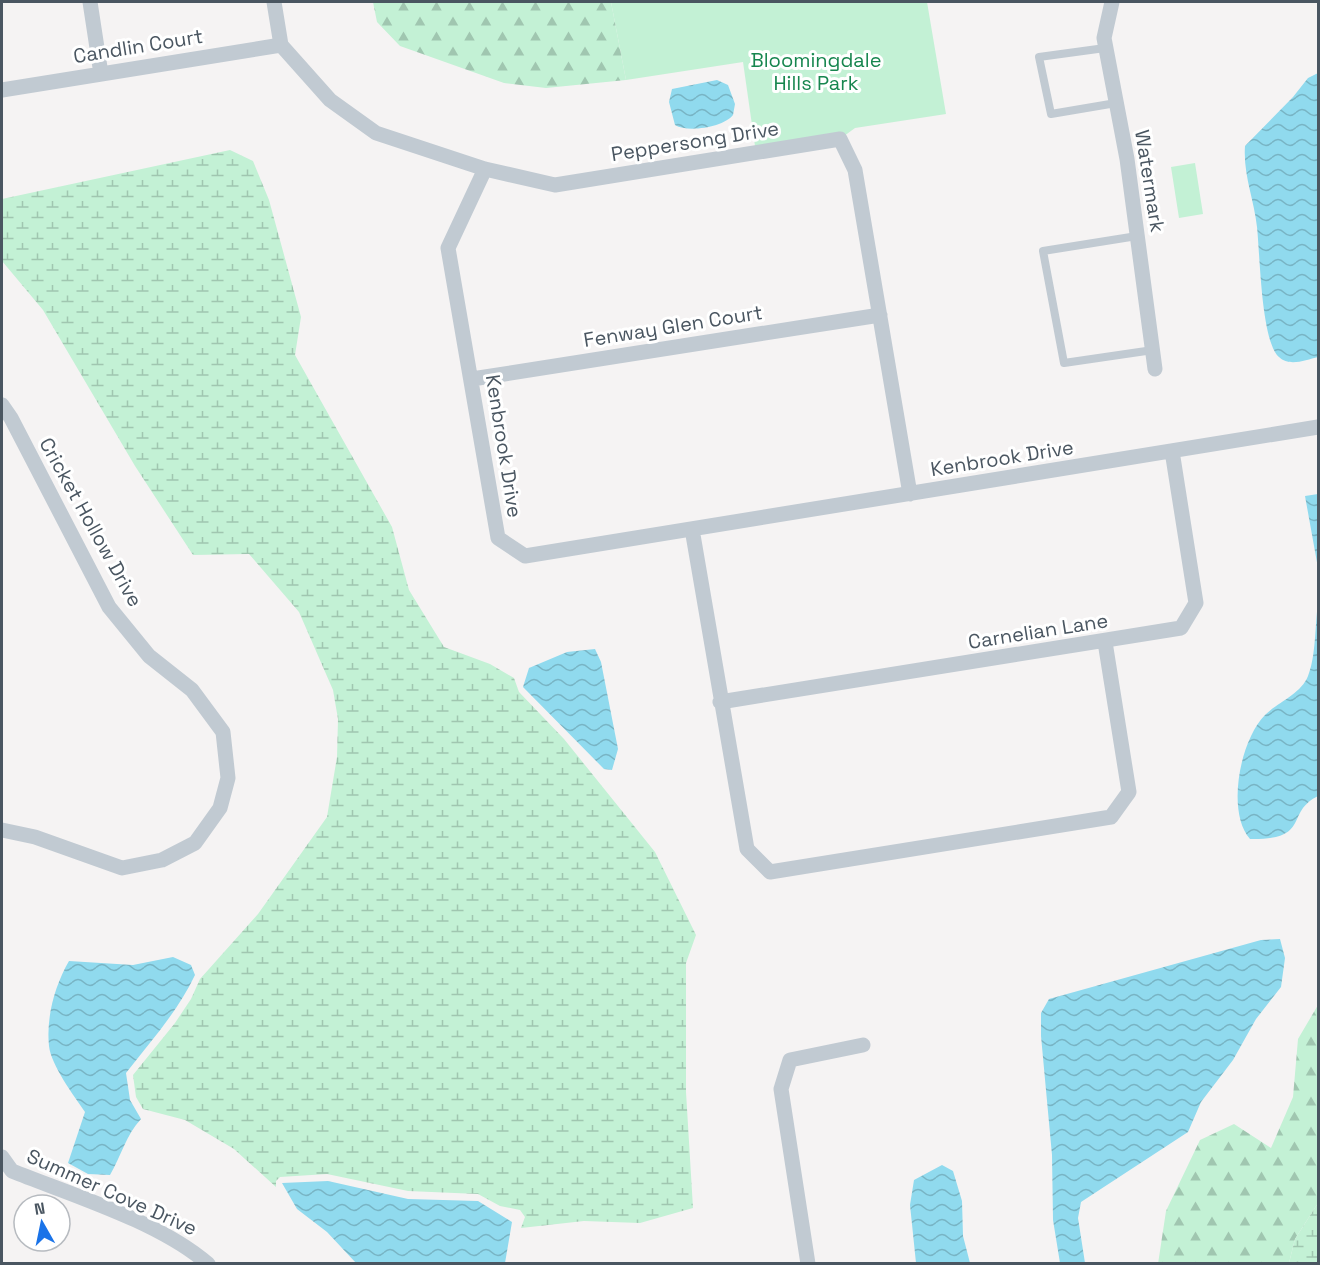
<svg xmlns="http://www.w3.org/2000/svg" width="1320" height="1265" font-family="'Space Grotesk',sans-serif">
	<defs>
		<pattern id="forest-firs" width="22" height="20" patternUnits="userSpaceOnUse" patternTransform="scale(1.5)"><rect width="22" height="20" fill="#c3f1d5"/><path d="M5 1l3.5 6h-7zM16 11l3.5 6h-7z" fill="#a0c6b0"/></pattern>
		<pattern id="wetland-marsh" width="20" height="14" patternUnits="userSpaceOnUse" patternTransform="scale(1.5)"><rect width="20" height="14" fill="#c3f1d5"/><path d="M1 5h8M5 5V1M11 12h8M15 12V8" fill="none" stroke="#a0c6b0"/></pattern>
		<pattern id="water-waves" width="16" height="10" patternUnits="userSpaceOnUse" patternTransform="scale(1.5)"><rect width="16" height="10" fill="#90daee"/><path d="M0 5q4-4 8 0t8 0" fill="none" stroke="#78b4c4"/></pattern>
	</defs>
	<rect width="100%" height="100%" fill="#f5f3f3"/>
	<!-- green -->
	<path fill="#c3f1d5" d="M611 2H927L946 114 855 128 840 139 756 153 743 62 626 80Z
		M1195 163 1203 214 1179 218 1171 167Z"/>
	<!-- forest -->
	<path fill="url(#forest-firs)" d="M373 2H611L626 80 546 88 504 83 400 46 377 22Z
		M1318 1005V1203L1295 1239 1289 1263 1158 1264 1166 1211 1200 1140 1234 1124 1271 1148 1293 1097 1298 1039Z"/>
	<!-- wetland -->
	<path fill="url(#wetland-marsh)" d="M230 150 253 161 269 200 301 317 295 355 392 527 409 590 444 647 490 664 514 678 519 692 564 739 655 852 696 935 686 963V1092L693 1208 640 1223 584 1221 521 1228 525 1217 520 1210 500 1206 478 1194 408 1191 327 1174 280 1177 276 1181V1187L234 1149 185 1120 143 1109 136 1097 133 1075 175 1023 191 999 200 979 258 914 327 817 337 757 338 719 333 690 299 612 249 554 193 555 135 466 43 310 2 261V199Z
		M1318 1203V1263H1289L1295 1239Z"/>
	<!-- water -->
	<path fill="url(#water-waves)" d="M1318 73V357C1306 360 1289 367 1279 357 1261 341 1260 254 1257 227 1254 199 1243 175 1245 146L1293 97 1308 78Z
		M717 80 728 85 735 104 733 115C724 127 688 133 675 125L669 102 672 89Z
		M1318 494V568L1305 496Z
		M1318 603V796C1284 813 1312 840 1250 839 1226 812 1240 740 1265 715 1278 702 1301 694 1308 676 1316 657 1315 624 1318 603Z
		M595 649 601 662 618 749 612 770 604 769 523 687 529 668 567 652Z
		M1261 940 1280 939 1285 958 1281 987 1256 1019 1233 1060 1201 1102 1188 1132 1081 1202 1078 1218 1085 1263H1060L1053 1220 1052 1155 1041 1036V1013L1049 999Z
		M173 957 191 965 195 975C178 1011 151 1041 126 1073L130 1100 141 1119C126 1135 121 1156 110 1175L88 1174 68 1163 85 1112C74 1096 51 1065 49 1046 46 1017 55 985 69 961L133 965Z
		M942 1165 953 1171 962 1201 963 1236 970 1263H916L910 1205 914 1180Z
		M328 1181 408 1199 478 1201 512 1222 505 1263H356L327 1232 297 1209 282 1183Z"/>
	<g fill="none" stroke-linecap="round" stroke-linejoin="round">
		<!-- service -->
		<path stroke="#c1cad2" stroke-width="8" d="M1105 48 1039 57 1051 114 1116 103
			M1137 236 1043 251 1064 363 1153 350"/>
		<!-- minor -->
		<path stroke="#c1cad2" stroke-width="15" d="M90 2 101 74
			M274 2 281 45 330 100 376 133 485 169 555 185 840 139 855 170 910 494
			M1112 2 1104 38 1127 159 1155 369
			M2 90 281 45
			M485 169 448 248 498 538 525 556 1318 427
			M472 379 880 315
			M2 405 11 418 109 607 149 656 192 690 223 732 228 778 220 808 195 843 162 860 122 868 35 837 2 830
			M692 529 747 849 770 872 1111 817 1129 792 1105 642
			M720 702 1181 628 1196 603 1172 451
			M2 1157 12 1171C72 1195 160 1222 208 1264
			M808 1264 781 1089 790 1060 863 1045"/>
	</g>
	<g text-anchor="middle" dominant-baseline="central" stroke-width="6" stroke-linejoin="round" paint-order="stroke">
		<!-- street labels -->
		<g font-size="20" fill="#4a5661" stroke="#fff">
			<text transform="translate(138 46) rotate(-9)">Candlin Court</text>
			<text transform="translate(695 141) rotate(-9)">Peppersong Drive</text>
			<text transform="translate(1150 181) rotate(81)">Watermark</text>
			<text transform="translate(673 326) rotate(-9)">Fenway Glen Court</text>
			<text transform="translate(504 446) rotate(81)">Kenbrook Drive</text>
			<text transform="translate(1002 458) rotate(-9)">Kenbrook Drive</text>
			<text transform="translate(91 522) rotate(61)">Cricket Hollow Drive</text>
			<text transform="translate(1038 631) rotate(-9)">Carnelian Lane</text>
			<text transform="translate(112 1192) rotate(24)">Summer Cove Drive</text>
		</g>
		<!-- park labels -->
		<g font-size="20" fill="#17864f" stroke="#fff">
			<text x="816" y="60">Bloomingdale<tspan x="816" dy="23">Hills Park</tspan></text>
		</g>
	</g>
	<!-- border -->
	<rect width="1320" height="1265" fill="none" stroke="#4a5661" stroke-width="6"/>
	<!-- north arrow -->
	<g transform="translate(42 1223) rotate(351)"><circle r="28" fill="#ffffff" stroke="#b7bbc0" stroke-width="1.5"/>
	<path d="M0-4.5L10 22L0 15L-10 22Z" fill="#1a73e8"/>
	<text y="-9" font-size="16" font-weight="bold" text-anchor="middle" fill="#4a5661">N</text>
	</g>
</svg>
